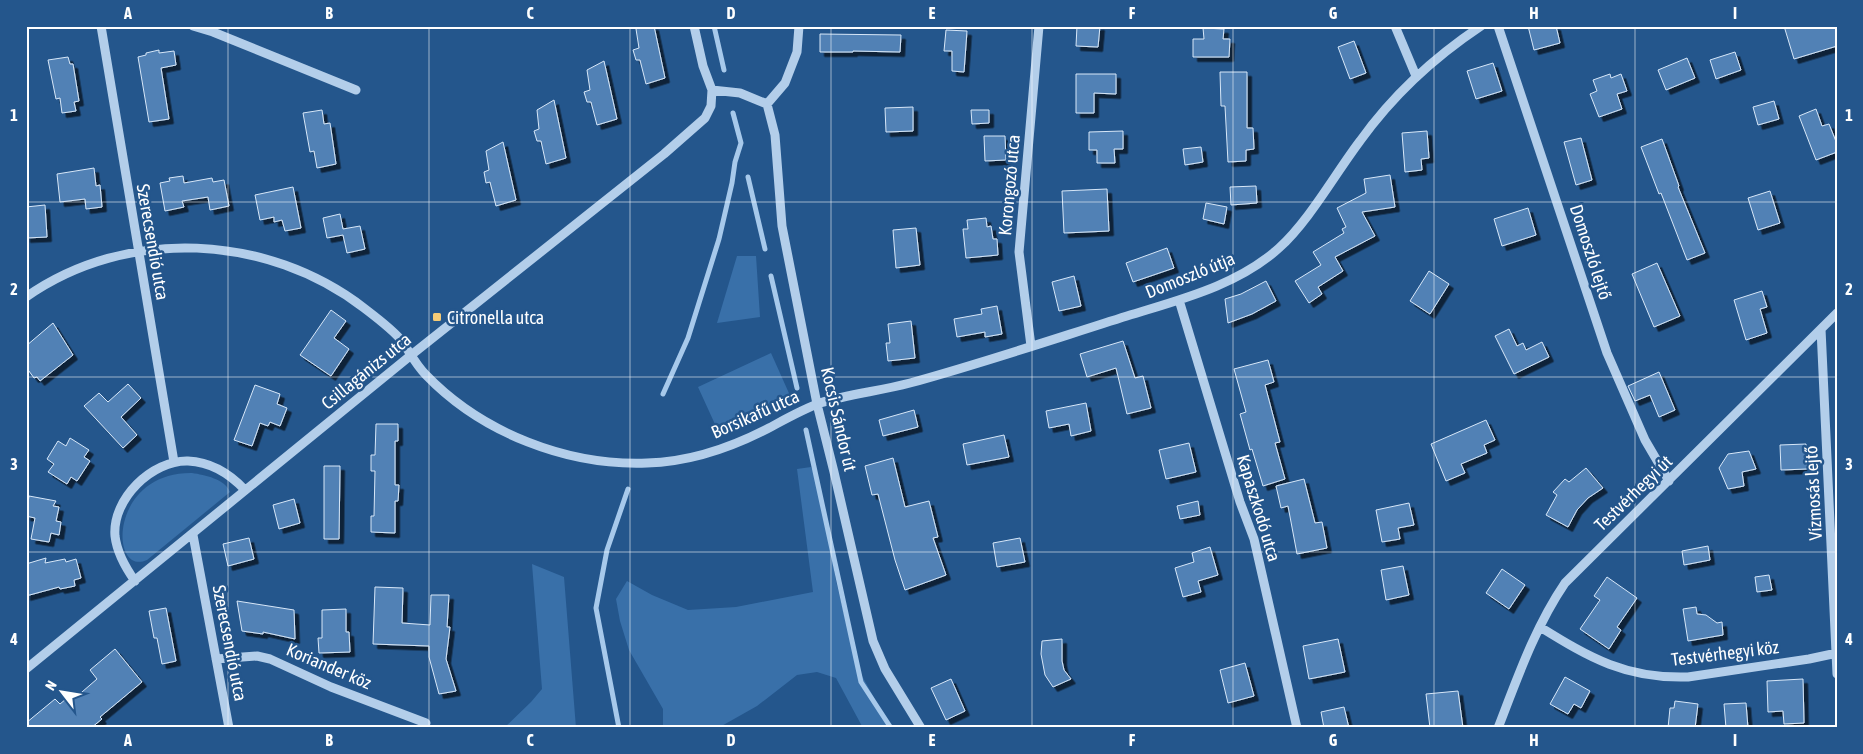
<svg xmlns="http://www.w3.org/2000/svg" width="1863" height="754" font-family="'Asap Condensed',sans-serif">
	<defs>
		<filter id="shadow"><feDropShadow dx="4.5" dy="4.5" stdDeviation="0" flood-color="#0009"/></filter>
	</defs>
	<rect width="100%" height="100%" fill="#24568c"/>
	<!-- green -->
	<path fill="#3970a9" d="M737 256H756L760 317 717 323Z
		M771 353 792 400 719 433 698 387Z
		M811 467 821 489 836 581 857 667 891 728H863L836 678 817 672 797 675 757 706 718 728H663V709L629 650 620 621 616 599 627 581 652 595 688 610 736 607 813 592 797 469Z
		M192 473C205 475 225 479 230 492L147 560C109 577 109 472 192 473Z
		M532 564 564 577 576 728H504L531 702 542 689Z"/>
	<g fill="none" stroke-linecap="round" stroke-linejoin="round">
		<!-- stream -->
		<path stroke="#a7c9eb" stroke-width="5" d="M714 26 724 70
			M748 177 765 249
			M771 276 797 388
			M663 394 688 338 719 239 732 183 735 162 741 143 733 113
			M806 430 861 682 891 728
			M619 728 596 608 607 550 628 489"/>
	</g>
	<!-- building -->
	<path fill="#5181b5" stroke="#d7e7f8" filter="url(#shadow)" d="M641 26H654L665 78 646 84 640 60H636L633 50 639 48 636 29Z
		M1077 26H1100L1098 47 1076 46Z
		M1528 26H1556L1560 43 1534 50Z
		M1784 26H1837V46L1794 59Z
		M1203 28 1224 29 1223 39H1230L1229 57H1193V39H1204Z
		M946 30 967 31 964 72 952 71V51H944Z
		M820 34 901 35 900 52 853 51V52H820Z
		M1354 41 1366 73 1350 79 1338 47Z
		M159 50V53L174 51 176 65 161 68 169 119 149 122 138 57 146 55V53Z
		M1735 52 1741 70 1716 79 1710 60Z
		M68 57 70 64H73L79 101 74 102 76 111 62 113 60 98 56 99 48 60Z
		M1687 58 1695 78 1666 90 1658 70Z
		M604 61 617 119 597 125 591 102H587L584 92 590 90 587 70Z
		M1493 63 1502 91 1476 99 1467 71Z
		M1220 72H1247V128H1253L1254 149 1246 150V161L1228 162 1225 106H1221Z
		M1076 74H1116V94L1094 93V113H1076Z
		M1610 74 1611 78 1621 74 1627 91 1617 94 1622 109 1599 117 1590 94 1597 91 1593 80Z
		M554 100 566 158 546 164 541 141H537L534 131 539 129 537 110Z
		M1774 101 1779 119 1758 125 1753 107Z
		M913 107V131L886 132 885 108Z
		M1816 109 1822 126 1829 124 1837 144V152L1816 160 1799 116Z
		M322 110 324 124 330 123 336 164 317 168 314 151 310 152 303 113Z
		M971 110H989V123L972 124Z
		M1123 131V149H1114L1115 163H1097V150H1089V132Z
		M1427 131 1429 158 1421 159 1422 170 1405 172 1402 133Z
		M984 136H1005L1006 160 985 161Z
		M1581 138 1592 180 1576 185 1564 142Z
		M1662 139 1679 186 1678 187 1705 253 1687 260 1661 193 1659 194 1641 147Z
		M503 142 516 200 496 206 490 182 486 183 484 172 489 170 486 151Z
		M1201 147 1203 162 1185 165 1183 149Z
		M94 168 96 186 100 185 102 207 86 209 85 199 60 202 57 174Z
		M1390 175 1395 207 1362 212 1375 236 1335 257 1343 271 1318 287 1322 294 1309 303 1295 281 1321 265 1313 252 1344 233 1342 229 1346 227 1337 208 1366 193 1364 179Z
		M183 176 184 183 212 178 213 182 224 180 229 206 210 210 208 197 182 201 184 207 165 211 160 183 170 181 169 178Z
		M1256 186 1257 203 1231 205 1230 187Z
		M293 187 301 228 285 231 282 220 274 222V217L260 220 255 195Z
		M1107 189 1109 231 1064 233 1062 191Z
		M1770 191 1780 223 1758 230 1748 198Z
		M1206 203 1227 207 1224 224 1203 219Z
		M45 205 47 237 26 238V207Z
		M1528 208 1536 235 1502 246 1494 219Z
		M340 214 343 229 360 226 365 249 347 253 343 235 327 238 323 218Z
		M986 218 987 227 991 226 993 239H997L998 255 966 258 963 229H968L967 220Z
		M916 228 920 265 896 268 893 230Z
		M1167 248 1174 268 1133 282 1126 263Z
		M1657 263 1680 316 1654 327 1632 274Z
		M1429 271 1449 284 1430 314 1410 301Z
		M1074 276 1081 306 1059 311 1052 282Z
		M1266 281 1276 301 1252 314 1228 323 1225 299 1241 294Z
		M1762 291 1767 307 1760 309 1767 333 1746 340 1734 300Z
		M997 306 1002 334 985 337V332L957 337 954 319 982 314 981 309Z
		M331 310 346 321 334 338 349 349 331 376 300 355Z
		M911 321 915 358 888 361 886 343H890L888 324Z
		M53 323 73 355 40 381 37 377 34 378 26 367V346Z
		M1509 329 1517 346 1523 343 1526 350 1542 342 1549 357 1514 374 1495 336Z
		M1123 341 1135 378 1143 376 1151 408 1127 414 1116 368 1087 377 1080 354Z
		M1268 360 1274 382 1265 385 1280 442 1275 443 1285 479 1263 486 1252 449 1250 450 1240 414 1246 412 1234 369Z
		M1659 372 1675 410 1659 417 1650 395 1635 401 1628 386Z
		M128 384 141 398 121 417 137 435 123 448 84 406 99 393 108 402Z
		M255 385 280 394 277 404 287 408 280 426 270 422 268 426 260 423 252 446 234 440Z
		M1086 403 1091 431 1071 436 1069 424 1049 428 1046 411Z
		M914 410 918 427 883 436 879 420Z
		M1486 420 1495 440 1484 445 1487 453 1461 464 1465 473 1446 481 1431 444Z
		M376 424H398V441H395V485H399L398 501H395V533L371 532V516H374L375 471H371V455H375Z
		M1004 435 1009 457 967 465 963 444Z
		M70 438 89 450 84 457 90 461 77 481 71 477 67 484 48 472 54 464 47 459 58 441 66 446Z
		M1189 443 1196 472 1166 479 1159 450Z
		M1806 444 1807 469 1781 470 1780 445Z
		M1749 451 1756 469 1742 472 1744 486 1728 489 1719 468 1728 454Z
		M893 458 905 507 929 501 938 537 933 538 946 575 905 590 895 560 878 494 872 495 865 466Z
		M324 466H340L339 539H324Z
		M1586 468 1603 488 1588 498 1577 510 1568 527 1546 515 1557 495 1553 492 1565 479 1569 482Z
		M1304 479 1315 523 1322 522 1327 548 1297 554 1288 506 1281 508 1276 486Z
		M29 496 56 501 53 506 59 507 56 521 61 522 59 535 51 533 49 542 31 539 35 518 26 516Z
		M294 499 300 523 279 529 273 505Z
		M1198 501 1200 515 1180 519 1177 506Z
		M1409 503 1414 525 1398 528 1400 539 1382 542 1376 510Z
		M249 538 254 559 228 566 223 544Z
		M1020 538 1025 562 997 567 993 543Z
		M1708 546 1710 560 1684 565 1682 551Z
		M1210 547 1218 575 1198 581 1201 592 1183 597 1175 568 1194 562 1192 553Z
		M46 558 45 563 65 559 66 562 76 559 81 578 74 580 75 586 60 589 59 587 26 596V564Z
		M1403 566 1409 595 1386 600 1381 570Z
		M1502 569 1525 585 1509 609 1486 593Z
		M1769 575 1772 590 1757 592 1755 577Z
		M1607 577 1637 598 1617 627 1621 630 1609 649 1580 629 1600 600 1594 596Z
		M375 587 403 588 402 623 430 625 431 595H449L447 627H450L446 659 456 691 439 694 429 657V646L373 644Z
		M237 601 294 610 295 639 263 632V634L242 631Z
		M1696 607 1697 614 1706 615 1717 623 1722 622 1723 635 1688 641 1683 609Z
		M166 608 176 661 162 664 157 638H154L149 611Z
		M346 609V632H349L350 652 319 653 318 638H322V610Z
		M1062 639V661L1064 670 1071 679 1053 687 1045 675 1041 654 1042 641Z
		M1338 639 1345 672 1309 679 1303 646Z
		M115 649 142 682 100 717 102 719 91 728H26V723L55 699 60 704 72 694 75 698 97 679 90 670Z
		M1245 663 1254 696 1228 703 1220 670Z
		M1565 677 1590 691 1581 708 1574 704 1568 714 1550 704Z
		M951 679 965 711 946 720 931 688Z
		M1803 679 1804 723 1784 724 1783 711 1768 712 1767 681Z
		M1458 691 1463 728H1430L1426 694Z
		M1675 701 1698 704 1695 728H1668L1670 708H1674Z
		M1746 703 1748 728H1726L1724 704Z
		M1344 707 1349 728H1324L1321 712Z"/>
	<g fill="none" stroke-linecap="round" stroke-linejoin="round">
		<!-- minor -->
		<path stroke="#b3ceea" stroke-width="9" d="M101 26 174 462
			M193 26 213 32 356 90
			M1395 26 1416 76
			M1498 26 1607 353 1645 440 1669 481
			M712 90 740 93 767 104 775 135 782 226 817 404 834 472 873 641 885 669 921 728
			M767 104 785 83 797 52 799 26
			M26 297C127 226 268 234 364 308 377 318 392 329 402 341 410 353 416 365 426 375 482 433 567 466 647 463 689 462 730 448 767 429 784 420 801 410 820 403 849 394 880 391 910 383 983 363 1054 339 1127 316 1178 300 1237 286 1279 248 1309 221 1335 174 1360 141 1393 95 1433 58 1481 26
			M1179 300 1240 502 1254 539 1297 728
			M1821 329 1837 674
			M1031 346 1019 252 1039 26
			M193 535 229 728
			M135 581C125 567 117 553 115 536 112 499 152 460 188 461 211 462 230 474 245 490
			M1540 627C1590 658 1626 679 1688 677L1809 659 1837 653
			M216 659 257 656 270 659 331 687 426 723
			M26 669 410 356 664 154 705 118 711 106 712 90 703 66 694 26
			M1498 728C1517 679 1535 627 1565 583L1837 313"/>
	</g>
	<!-- grid -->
	<path fill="none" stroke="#fff" stroke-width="1" stroke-opacity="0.55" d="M228 26V728M429 26V728M630 26V728M831 26V728M1032 26V728M1233 26V728M1434 26V728M1635 26V728M26 202H1837M26 377H1837M26 552H1837"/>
	<!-- markers -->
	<rect fill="#f5cb76" stroke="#24568c" stroke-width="2" x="432" y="312" width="10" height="10" rx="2.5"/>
	<g text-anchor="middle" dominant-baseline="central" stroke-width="5" stroke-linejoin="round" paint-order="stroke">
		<!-- street labels -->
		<g font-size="18" fill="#fff" stroke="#24568c">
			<text transform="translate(1009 185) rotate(-85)">Korongozó utca</text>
			<text transform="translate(153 242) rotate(80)">Szerecsendió utca</text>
			<text transform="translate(1591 252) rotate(72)">Domoszló lejtő</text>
			<text transform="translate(1190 275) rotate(-22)">Domoszló útja</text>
			<text transform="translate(366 371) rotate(-39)">Csillagánizs utca</text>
			<text transform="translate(755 414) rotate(-24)">Borsikafű utca</text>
			<text transform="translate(839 419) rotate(77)">Kocsis Sándor út</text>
			<text transform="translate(1633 493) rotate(-44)">Testvérhegyi út</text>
			<text transform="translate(1813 493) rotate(-93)">Vízmosás lejtő</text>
			<text transform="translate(1259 508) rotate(73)">Kapaszkodó utca</text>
			<text transform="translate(230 643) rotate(79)">Szerecsendió utca</text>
			<text transform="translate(1725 653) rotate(-7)">Testvérhegyi köz</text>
			<text transform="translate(329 666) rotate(23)">Koriander köz</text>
		</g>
		<!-- poi labels -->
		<g font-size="18" fill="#fff" stroke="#24568c" text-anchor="start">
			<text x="447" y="317">Citronella utca</text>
		</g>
	</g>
	<!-- border -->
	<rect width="1863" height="754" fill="none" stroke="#24568c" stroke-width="55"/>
	<!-- north arrow -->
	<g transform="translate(62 692) rotate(301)" stroke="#24568c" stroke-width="4" paint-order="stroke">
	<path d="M0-4L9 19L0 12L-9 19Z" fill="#ffffff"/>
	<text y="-8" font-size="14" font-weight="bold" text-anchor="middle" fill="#ffffff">N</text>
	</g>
	<rect x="28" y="28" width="1808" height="698" fill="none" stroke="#fff" stroke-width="2"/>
	<g font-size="16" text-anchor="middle" font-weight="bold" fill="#fff">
		<text x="128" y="19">A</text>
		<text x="329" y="19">B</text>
		<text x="530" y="19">C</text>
		<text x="731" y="19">D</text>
		<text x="932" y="19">E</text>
		<text x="1132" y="19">F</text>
		<text x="1333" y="19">G</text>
		<text x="1534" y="19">H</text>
		<text x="1735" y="19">I</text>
		<text x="14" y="121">1</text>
		<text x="1849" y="121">1</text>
		<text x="14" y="295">2</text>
		<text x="1849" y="295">2</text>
		<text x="14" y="470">3</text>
		<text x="1849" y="470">3</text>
		<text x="14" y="645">4</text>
		<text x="1849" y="645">4</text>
		<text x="128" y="746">A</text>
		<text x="329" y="746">B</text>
		<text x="530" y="746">C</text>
		<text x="731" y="746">D</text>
		<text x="932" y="746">E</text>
		<text x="1132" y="746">F</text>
		<text x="1333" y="746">G</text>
		<text x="1534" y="746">H</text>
		<text x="1735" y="746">I</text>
	</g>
</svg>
